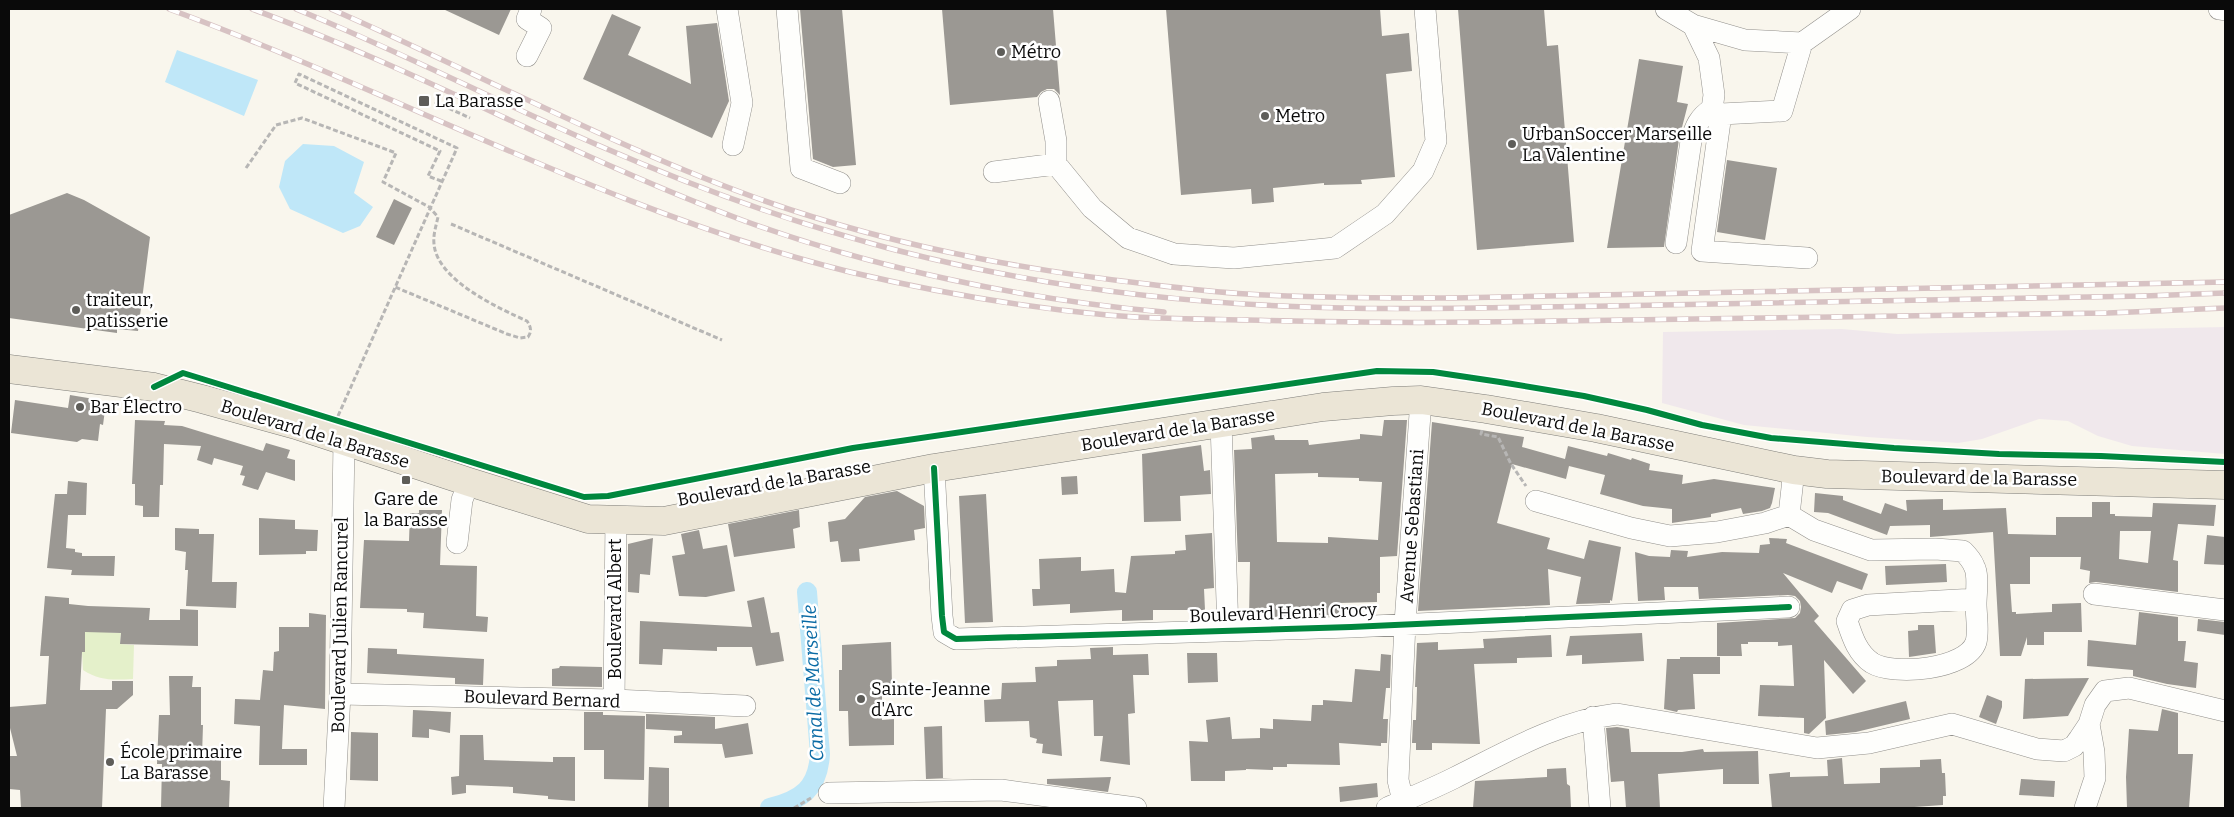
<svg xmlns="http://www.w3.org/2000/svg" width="2234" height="817" font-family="Bitter,serif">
	<rect width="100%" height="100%" fill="#f9f6ed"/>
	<!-- industrial -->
	<path fill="#f0e8ec" d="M2225 327V454L2132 446 2098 436 2068 421 2039 419 1982 439 1958 443 1867 437 1744 425 1662 403 1663 332 1842 329 1897 334Z"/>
	<!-- green -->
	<path fill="#e4f0ca" d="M79 630 119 633V630H121L120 644 134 645 133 679C113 680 100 681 83 670L82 652 85 651V641L76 640Z"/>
	<!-- water -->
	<path fill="#bfe7f8" d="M177 50 258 80 244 116 165 82Z
		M303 144 334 146 364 162 354 193 373 207 360 226 343 233 290 209 279 187 285 161Z"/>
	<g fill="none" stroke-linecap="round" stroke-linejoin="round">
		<!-- canal -->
		<path stroke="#bfe7f8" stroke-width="20" d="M770 808C802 800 818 788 820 754L807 592"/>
	</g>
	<!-- building -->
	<path fill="#9b9893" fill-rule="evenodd" d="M443 9H511L499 35Z
		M800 9H842L856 165 833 167 813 159Z
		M942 9H1053L1060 95 1054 89H1047L1041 92 1037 97 950 105Z
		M1166 9H1380L1382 36 1409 33 1412 71 1386 74 1395 177 1361 180 1362 184 1324 185V183L1273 188 1274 202 1252 204 1251 189 1181 195Z
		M1458 9H1544L1547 46 1558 45 1574 242 1477 250Z
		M612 14 641 27 628 55 691 84 686 26 717 23 729 101 712 138 583 79Z
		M1639 59 1683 66 1677 102 1688 104 1679 139 1664 247 1607 248Z
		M1727 160 1777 168 1765 240 1717 232Z
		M67 193 84 200 150 237 138 331 117 329V333L9 318V215Z
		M394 199 412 208 394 245 376 237Z
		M70 395 94 399 93 408 105 410 103 425 100 424 98 441 82 439 77 442 11 433 15 400 68 408Z
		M135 420 165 421 164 425 182 426 263 451 266 443 290 450 287 458 295 460V481L266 472 258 490 242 485 245 476 240 475 243 466 214 458 212 465 197 460 201 446 164 444 163 485H160L159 517H143V506L135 505V484H132Z
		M1384 420H1407L1397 556 1380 557V593H1377V602L1339 603V615L1249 618 1250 562H1238L1234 450 1252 449 1251 438 1274 435 1275 440H1308L1309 445 1360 439V434L1382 436ZM1318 473V477L1359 478V481L1382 482 1378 540 1328 537V543L1277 542 1275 474Z
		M1432 422 1524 437 1522 447 1565 459 1568 446 1607 456 1608 453 1631 460 1632 458 1650 464 1649 470 1683 475 1682 484 1714 479 1775 488 1772 503 1770 508 1762 511 1743 514 1741 508 1711 514V517L1672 523V509L1643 506 1600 494 1605 475 1569 466 1566 479 1512 464 1497 523 1550 538 1547 549 1584 559 1589 540 1621 547 1612 601 1610 600V603L1576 604 1581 577 1548 569 1550 605 1418 611Z
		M1201 445 1204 471 1210 470 1211 494 1180 496 1181 521 1144 522 1142 454Z
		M1077 476 1078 494 1062 495 1061 477Z
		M68 481 87 483 86 515H68L66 548 75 549V552L82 553V556H115L114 576 71 575 72 570 47 568 55 494H67Z
		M897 491 924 506 925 528 914 530 915 540 859 549 860 561 841 562 838 541 830 542 828 522 845 519 865 497Z
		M1815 493 1843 496V500L1881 514 1885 503 1907 511 1906 500 1943 499V510L2006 508 2008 534 2056 535V517H2092V502H2110V514H2115V516L2152 517 2153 503 2216 505 2214 526 2178 524 2173 560 2178 561V592L2096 582 2089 583 2090 571 2080 569 2081 557H2030V584H2010L2012 612H2016V614L2052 612V604L2081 603 2082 632H2044V645H2027V637L2021 656H2000L1993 532 1930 537V525L1890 526 1887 535 1828 513 1814 512ZM2120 531H2151L2148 563 2119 559Z
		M986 494 993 622 965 623 959 496Z
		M419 510H442L440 565 477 566 476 616 488 617 487 632 423 628 424 613 407 612V609L360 608 364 540 409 541 410 513H419Z
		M799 510 800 527 793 529 795 548 734 557 728 524Z
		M259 518 295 520V529L318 530 317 551H306V554L259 555Z
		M175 528 199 529V534H214L212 582H237L236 608 186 606 188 570H185L186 552 175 550Z
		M699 530 703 549 727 545 735 591 706 597 679 596 672 556 685 554 681 534Z
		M1212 533 1214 588 1204 589 1205 610H1153V620L1122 621V610L1070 613V604L1033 606 1032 589H1040L1039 559 1081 557V571L1114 569 1115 592 1126 593 1131 556 1175 554V551L1186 550 1185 535Z
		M2207 535 2225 537V565L2204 564Z
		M653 538 650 575 640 574 639 593 628 592V544Z
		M1769 538 1787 539 1786 543 1868 574 1862 590 1837 581 1832 593 1783 573 1819 616 1814 621 1866 681 1853 694 1824 660 1826 718 1809 734 1804 733V718L1758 716 1760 685 1794 686 1792 645 1778 646V642H1748V644H1741L1742 656H1717V623L1795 618 1800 613 1801 607 1800 601 1795 596 1788 595 1699 599 1698 587H1664L1665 600 1638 601 1635 552 1649 556 1670 557 1671 550 1688 551 1687 557 1722 552 1759 553 1760 545 1770 544Z
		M1946 564 1947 582 1886 585 1885 566Z
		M45 596 69 598V604L88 606 150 608 149 620H180V609L198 610V646L120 644 121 633 85 632V652H82L80 690H112V681H133V695L117 709H106L102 808H21L20 790 9 789V756H17L9 724V707L46 704 49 656H40Z
		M764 597 771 633 779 632 784 661 756 666 752 647H717V651L663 649 662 665 639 664 640 621 752 627 747 601Z
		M2139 612 2178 617V641H2186L2184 661 2198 663 2196 688 2167 684 2133 676V670L2087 666 2088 640 2136 645Z
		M309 613 326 615 325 709 284 705 282 749H307V765H259L260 726 234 724 235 699 260 700 263 670 273 671 274 652 279 651V627H309Z
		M2198 619 2225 622V635L2197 631Z
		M1918 625H1934L1936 653 1909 657 1908 631 1918 630Z
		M1642 633 1644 661 1582 664V655L1566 656 1570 636Z
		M1551 635 1552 657 1517 658V663L1474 664 1480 744 1432 743V750H1416V743H1412L1413 720H1416L1417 687H1415L1417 643 1438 642V650L1484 648 1483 639Z
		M891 642 892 686H882V720L894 719V745L849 746 848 711H839V670H842V645Z
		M1113 647V655L1148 654 1149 675H1133L1135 713 1128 714 1130 765 1100 761 1103 736H1094L1093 700 1058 701 1062 756 1042 753 1043 744 1036 743 1037 739 1030 737 1029 721 985 722 984 700 1001 699 1002 683 1036 682 1035 667 1057 666V660L1091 659 1090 648Z
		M368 648 397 649V654L484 659 483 685 455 684V678L367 673Z
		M1187 653H1217L1218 682 1188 683Z
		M1381 654 1391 655 1390 688H1386L1383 719H1388L1387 743H1381V746L1339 743 1340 765 1287 764V767H1273V770L1246 769V770L1225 771V781H1191L1189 741 1208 742 1206 720 1230 717 1232 739 1260 738V728L1273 729V719L1311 721 1312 705H1323V700L1352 702 1355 669 1380 671Z
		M1680 657H1720V674H1693L1695 709 1678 710 1677 712 1664 709 1667 659H1680Z
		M560 666 602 667V687L552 686V669L559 668Z
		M169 676H193L192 687H201V725H203L202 756 221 757V780L230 781 229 808H161L162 764H157L159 715H170Z
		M2089 678 2068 716 2023 719 2025 679Z
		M1987 695 2002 701V707L1996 724 1979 717Z
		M1906 701 1910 719 1856 732 1826 735 1825 721Z
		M2162 709 2178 713V754H2193L2189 808H2127L2126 777 2129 729 2158 731Z
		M413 710 451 712 450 733 429 729V738L412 737Z
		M584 712H603V715H606L645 716 644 780 604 779V750H584Z
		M646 714 715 717V729L748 723 753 754 725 758 722 744 674 743V736L682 735V731L646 729Z
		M942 726 943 778H953L926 779 924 727Z
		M1617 727 1629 729 1631 752H1682L1703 749 1704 752 1758 751 1759 784H1723V769L1658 774 1660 808H1626L1624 781 1611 782 1606 728Z
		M351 732 378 733V781L350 780Z
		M460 735H483L484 760 553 762V757H575V801L548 799V796L513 793V787L466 785V793L452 795 451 777 459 776Z
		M1842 758 1844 784 1880 783V768L1920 767V760L1941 759 1942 773H1945L1946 796H1943V805L1900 808H1772L1769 774 1790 772V777L1828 776 1827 760Z
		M649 767 669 768V808H648Z
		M1566 768 1567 784 1570 786 1571 808H1473L1475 781 1547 777V769Z
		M1111 777 1108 792 1047 784V779Z
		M2021 779 2055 781 2054 797 2019 795Z
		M1377 783 1378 797 1340 802 1339 787Z"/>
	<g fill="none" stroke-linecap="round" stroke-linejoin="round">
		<!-- minor casing -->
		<g stroke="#92908c" stroke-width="22">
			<path id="minor" d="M727 9 742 103 733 145
				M787 9 801 168 840 183
				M1666 9 1693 25 1709 58 1714 95 1712 109 1721 114 1782 111 1802 43 1850 9
				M2219 9 2225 10
				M1693 25 1745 40 1802 43
				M527 56 541 28 527 19 531 9
				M1049 101 1056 141V164L1092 208 1128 238 1174 254 1234 258 1335 248 1385 214 1423 171 1436 141 1425 9
				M1721 114 1702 251 1807 258
				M994 172 1056 164
				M1676 243 1691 141C1695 127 1699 117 1712 109
				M1221 423 1228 631
				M934 468 942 616 944 632 956 639 1351 627 1789 607
				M1536 501 1631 528 1670 536 1717 532 1765 523 1789 515 1794 470
				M1789 515 1814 530 1871 550 1935 549 1963 551C1967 555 1972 561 1974 566 1979 575 1976 593 1976 604 1976 615 1979 632 1976 642 1967 670 1893 676 1872 663 1857 653 1852 636 1847 621L1852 610 1868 605 1976 599
				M457 543 462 500 469 482
				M2094 594 2225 610
				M340 694 614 700 745 706
				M614 700 616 518
				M1593 717 1600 808
				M829 793 1001 790 1136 808
				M1403 801 1398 780 1405 623 1421 400
				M334 808 340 694 344 441
				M1387 808C1410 798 1432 789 1454 778 1506 752 1559 721 1617 714L1817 748 1869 743 1952 724 2037 749 2064 751 2074 746 2079 739 2089 724 2095 705 2105 691 2129 688 2225 711
				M2085 808 2095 778 2094 752 2089 724"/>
		</g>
		<!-- major casing -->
		<g stroke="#7f7e7a" stroke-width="29">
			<path id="major" d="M9 369 154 387 202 399 296 425 469 482 588 519 664 521 934 468 1323 407 1393 401 1421 400 1486 409 1596 428 1794 470 1827 474 2225 485"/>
		</g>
		<!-- path -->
		<path stroke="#b7b6b5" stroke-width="3" stroke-dasharray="5 2.5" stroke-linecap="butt" d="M435 102 470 118
			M246 168 276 125 302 118 396 153 383 182 429 207 438 217C436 226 433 235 434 244 437 280 498 308 527 321 531 327 532 331 528 337L520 338 507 334 395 287
			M451 224 722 340
			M338 416 457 148 299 74 295 83 440 151 428 176 441 181
			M1482 430 1481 434 1498 437 1511 464 1526 486
			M794 808 811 798"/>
		<!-- minor -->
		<use href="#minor" stroke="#fefefc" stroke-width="21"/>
		<!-- major -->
		<use href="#major" stroke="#ebe5d6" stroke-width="28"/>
		<!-- rail casing -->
		<g stroke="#d7c2c3" stroke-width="5.5">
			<path id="rail" d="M169 9C398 93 613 213 850 272 935 292 1021 307 1107 315 1154 319 1200 319 1247 320 1351 323 1454 323 1558 321 1741 318 1925 316 2108 313L2225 308
				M252 9C419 70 575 158 742 220 872 268 1026 300 1164 312
				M296 9C399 51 498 102 600 146 694 187 790 222 888 248 1036 287 1190 305 1342 308 1431 310 1520 307 1609 306 1788 303 1966 299 2144 296L2225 293
				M331 9C471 70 606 143 751 196 877 242 1013 269 1147 284 1180 288 1213 292 1247 294 1315 298 1384 298 1453 298L2225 282"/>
		</g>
		<!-- rail -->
		<use href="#rail" stroke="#fff" stroke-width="4" stroke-dasharray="11" stroke-linecap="butt"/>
		<!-- cycleway casing -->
		<g stroke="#fff" stroke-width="9">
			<path id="cycleway" d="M154 387 183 373 584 497 608 496 853 448 1377 371 1433 372 1500 382 1584 396 1647 410 1702 425 1771 438 1894 448 1999 454 2101 456 2225 462
				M934 468 942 616 944 632 956 639 1351 627 1789 607"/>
		</g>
		<!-- cycleway -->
		<use href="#cycleway" stroke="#00873e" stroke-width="6"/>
	</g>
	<!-- markers -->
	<g fill="#5e5d59" stroke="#fff" stroke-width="2">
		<circle cx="1001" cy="52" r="5"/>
		<rect x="418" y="95" width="12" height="12" rx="2.5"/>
		<circle cx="1265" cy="116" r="5"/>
		<circle cx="1512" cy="144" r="5"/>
		<circle cx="76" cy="310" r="5"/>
		<circle cx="80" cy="407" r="5"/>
		<rect x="401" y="475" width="10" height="10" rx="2.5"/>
		<circle cx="861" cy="699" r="5"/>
		<circle cx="110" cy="762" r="5"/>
	</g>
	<g text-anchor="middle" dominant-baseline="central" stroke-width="5" stroke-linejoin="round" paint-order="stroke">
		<!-- poi labels -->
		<g font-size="18" fill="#0a0a0a" stroke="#fff" text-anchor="start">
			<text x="1011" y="52">Métro</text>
			<text x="435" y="101">La Barasse</text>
			<text x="1275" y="116">Metro</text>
			<text x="1522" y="134">UrbanSoccer Marseille<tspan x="1522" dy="21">La Valentine</tspan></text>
			<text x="86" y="300">traiteur,<tspan x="86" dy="21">patisserie</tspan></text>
			<text x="90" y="407">Bar Électro</text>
			<text x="406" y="499" text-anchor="middle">Gare de<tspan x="406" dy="21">la Barasse</tspan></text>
			<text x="871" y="689">Sainte-Jeanne<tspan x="871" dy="21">d'Arc</tspan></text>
			<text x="120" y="752">École primaire<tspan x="120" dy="21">La Barasse</tspan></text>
		</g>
		<!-- street labels -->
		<g font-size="18" fill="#0a0a0a" stroke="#fff">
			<text transform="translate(1578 427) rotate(11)">Boulevard de la Barasse</text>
			<text transform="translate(1178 430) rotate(-9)">Boulevard de la Barasse</text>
			<text transform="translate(315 434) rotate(17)">Boulevard de la Barasse</text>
			<text transform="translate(1979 478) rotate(1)">Boulevard de la Barasse</text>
			<text transform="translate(774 483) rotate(-10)">Boulevard de la Barasse</text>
			<text transform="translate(1412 526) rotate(-86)">Avenue Sebastiani</text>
			<text transform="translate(615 609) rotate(-90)">Boulevard Albert</text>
			<text transform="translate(1283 613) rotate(-2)">Boulevard Henri Crocy</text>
			<text transform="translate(340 625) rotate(-89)">Boulevard Julien Rancurel</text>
			<text transform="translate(542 699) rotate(2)">Boulevard Bernard</text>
		</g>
		<!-- water labels -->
		<g font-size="19" font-style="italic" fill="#0a6ba5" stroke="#fff">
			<text transform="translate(813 683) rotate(-93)">Canal de Marseille</text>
		</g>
	</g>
	<!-- border -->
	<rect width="2234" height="817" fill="none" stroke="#0a0a0a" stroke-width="20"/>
</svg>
